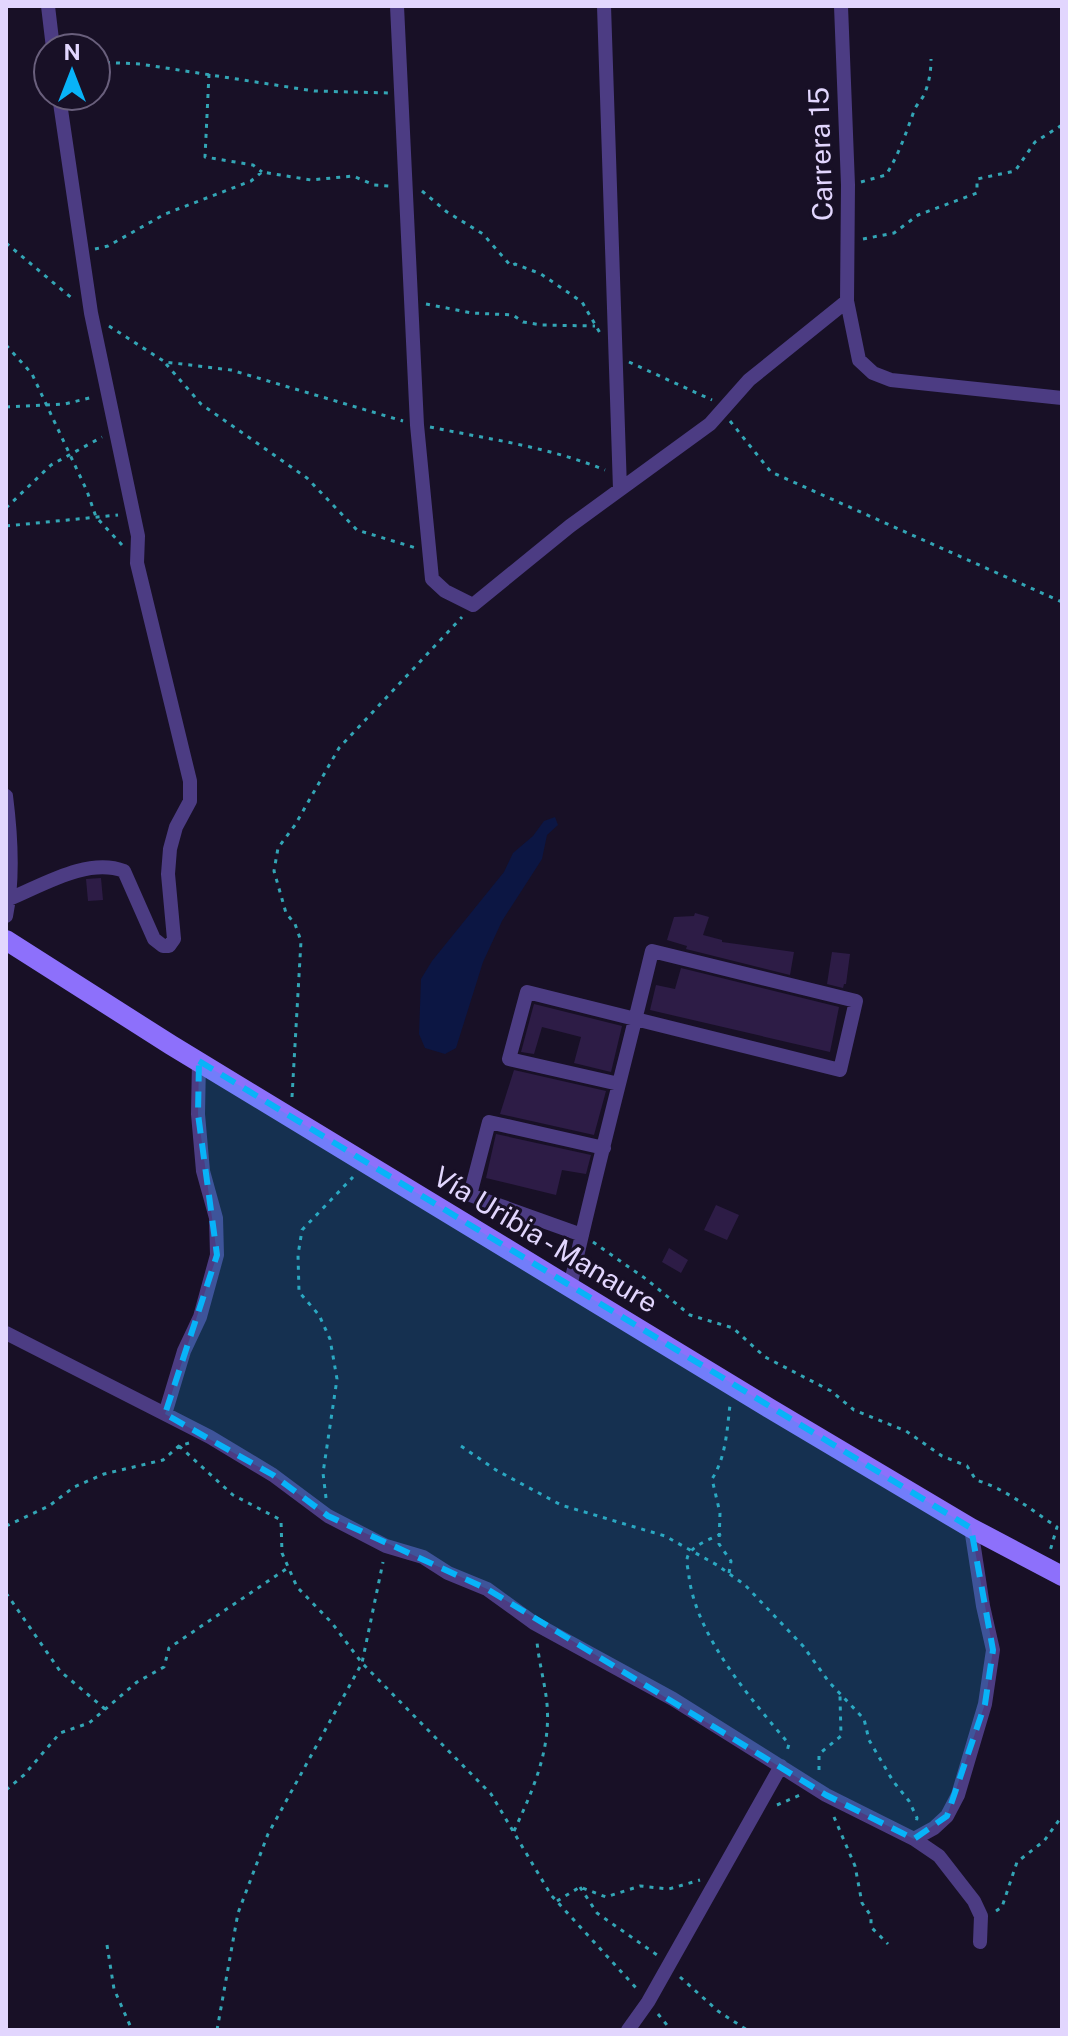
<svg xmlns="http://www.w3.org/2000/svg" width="1068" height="2036" font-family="'Public Sans',sans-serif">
	<rect width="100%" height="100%" fill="#181026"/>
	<!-- water -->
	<path fill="#0c1643" d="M555 817 558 825 547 835 542 859 502 921 483 962 456 1048 445 1054 425 1048 419 1034 421 979 432 961 504 872 513 853 533 836 544 821Z"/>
	<!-- building -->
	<path fill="#2d1c46" d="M101 878 103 900 88 901 86 879Z
		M695 913 709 917 703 935 722 940V942L794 952 790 975 686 949 687 946 667 940 674 917 694 916Z
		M832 952 850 954 846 984H844L843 988 827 984Z
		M681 968 839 1007 830 1052 650 1010 656 985 675 989Z
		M534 1004 622 1026 611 1072 574 1063 581 1037 542 1027 534 1054 521 1052Z
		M514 1070 606 1091 594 1135 500 1114Z
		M496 1134 591 1155 586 1174 562 1170 556 1195 486 1178Z
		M716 1205 739 1215 727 1240 704 1230Z
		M669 1248 688 1260 681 1273 662 1262Z"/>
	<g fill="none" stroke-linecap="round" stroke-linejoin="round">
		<!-- path -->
		<path stroke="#33a5b5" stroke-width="3" stroke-dasharray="4 6" stroke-linecap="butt" d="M96 62 140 64 314 91 389 93
			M209 74 205 157 253 165 262 172
			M861 182 886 175C899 154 906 133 914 111 916 105 921 101 924 95 929 83 931 72 931 59
			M422 191 447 212 483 234 511 266 515 264 541 274 582 302 600 333
			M863 239 894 233 918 215 977 193V179L1015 171 1035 142 1062 125
			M6 243 74 300
			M95 249 108 246 165 214 251 181 262 172 311 180 353 176 374 185 390 186
			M426 304 472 313 513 315 523 322 542 325 595 326
			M109 326 165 362 231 370 403 421
			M6 345 32 374 87 491 96 517 122 545
			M629 362 712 400
			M166 364 201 404 307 478 357 530 416 548
			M6 407 65 404 93 397
			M730 421 771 472 1062 602
			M430 427C488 439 549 447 605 470
			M6 508 51 465 102 437
			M6 526 118 515
			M1062 610V656
			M292 1097 301 941 295 924 286 913 274 871 278 848 295 825 339 748 462 617
			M593 1242 646 1279 690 1315 733 1328 765 1357 831 1391 854 1410 906 1431 942 1456 967 1466 976 1480C1006 1489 1030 1509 1057 1527L1050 1551
			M179 1446 233 1495 281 1520 282 1553 297 1587 332 1623 362 1663 491 1794 551 1895 638 1990
			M461 1446 496 1470 561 1505 665 1536 717 1565 745 1585 803 1646 829 1682 864 1719 869 1740 893 1781 909 1801 917 1818 916 1823
			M326 1498 323 1473 337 1379 330 1339 319 1315 299 1292 298 1255 302 1230 353 1177
			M6 1526 49 1506 74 1487 104 1474 163 1460 179 1446 189 1443
			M721 1534C711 1539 689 1546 687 1559 686 1563 689 1572 689 1577 697 1637 750 1698 789 1744L787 1751
			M729 1573 731 1561 719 1544 720 1513 712 1479C726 1457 727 1430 730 1405
			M6 1593 60 1671 105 1709
			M819 1770V1754L841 1736 840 1696
			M6 1790 24 1775 60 1733 89 1723 137 1682 164 1667 169 1648 289 1567
			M777 1805 800 1795
			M834 1817 855 1866 862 1903 871 1916V1927L888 1944
			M514 1831C533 1790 551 1750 547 1704 545 1683 539 1663 537 1642
			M580 1887 597 1913 657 1955
			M557 1901 580 1887 606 1897 640 1886 669 1889 700 1880
			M996 1911 1002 1907 1017 1862 1044 1841 1062 1816
			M107 1945 114 1989 132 2030
			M680 1977 718 2011 747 2030
			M658 2014 671 2030
			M217 2030 238 1913 268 1834 362 1663 383 1562"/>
		<!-- minor -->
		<path stroke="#4c3c83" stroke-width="14" d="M48 6 53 48
			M397 6 417 425 432 579 445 591 473 605 570 526 710 424 749 380 847 301
			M604 6 620 489
			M841 6 848 185 847 301 859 360 873 373 891 380 1062 398
			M6 796C11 835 14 877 6 916
			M9 899C43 885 88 857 124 871L154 939 163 946H169L174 939 168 874 170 849 176 827 190 801V781L137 563 138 536 91 313 59 96
			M199 1061 198 1114 203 1171 216 1218 217 1255 200 1317 184 1351 165 1414 210 1437 273 1475 328 1516 386 1546 423 1557 448 1573 487 1589 534 1623 673 1699 826 1795 914 1839 939 1856 974 1901 981 1916 980 1942
			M582 1235 470 1195 489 1122 604 1148
			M570 1287C595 1174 625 1063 652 951L856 1001 840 1070 527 992 509 1059 619 1084
			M6 1333 165 1414
			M914 1839 934 1828 947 1816 958 1795 985 1704 993 1650 983 1606 971 1528
			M628 2030 648 2002 781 1766"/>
		<!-- secondary -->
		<path stroke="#8d70fb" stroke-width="20" d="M6 940 171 1045 769 1408 971 1528 1062 1576"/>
	</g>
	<!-- marked area -->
	<path fill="#08b3f8" fill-opacity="0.2" stroke="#08b3f8" stroke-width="6" stroke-dasharray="16 10" stroke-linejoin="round" d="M199 1061 971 1528 993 1650 985 1704 947 1816 914 1839 826 1795 487 1589 328 1516 273 1475 165 1414 217 1255 198 1114Z"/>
	<g text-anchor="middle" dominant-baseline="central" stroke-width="6" stroke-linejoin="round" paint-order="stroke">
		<!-- street labels -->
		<g font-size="28" fill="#e2d6fe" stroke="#181026">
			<text transform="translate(820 154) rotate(-92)">Carrera 15</text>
			<text transform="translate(546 1239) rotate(31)">Vía Uribia - Manaure</text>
		</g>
	</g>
	<!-- border -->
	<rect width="1068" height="2036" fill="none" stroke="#e2d6fe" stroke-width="16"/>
	<!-- north arrow -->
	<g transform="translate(72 72)"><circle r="38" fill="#181026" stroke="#695f7c" stroke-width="2"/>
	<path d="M0-6L14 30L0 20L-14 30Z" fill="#08b3f8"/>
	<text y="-12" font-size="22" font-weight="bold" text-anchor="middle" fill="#e2d6fe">N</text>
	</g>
</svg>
